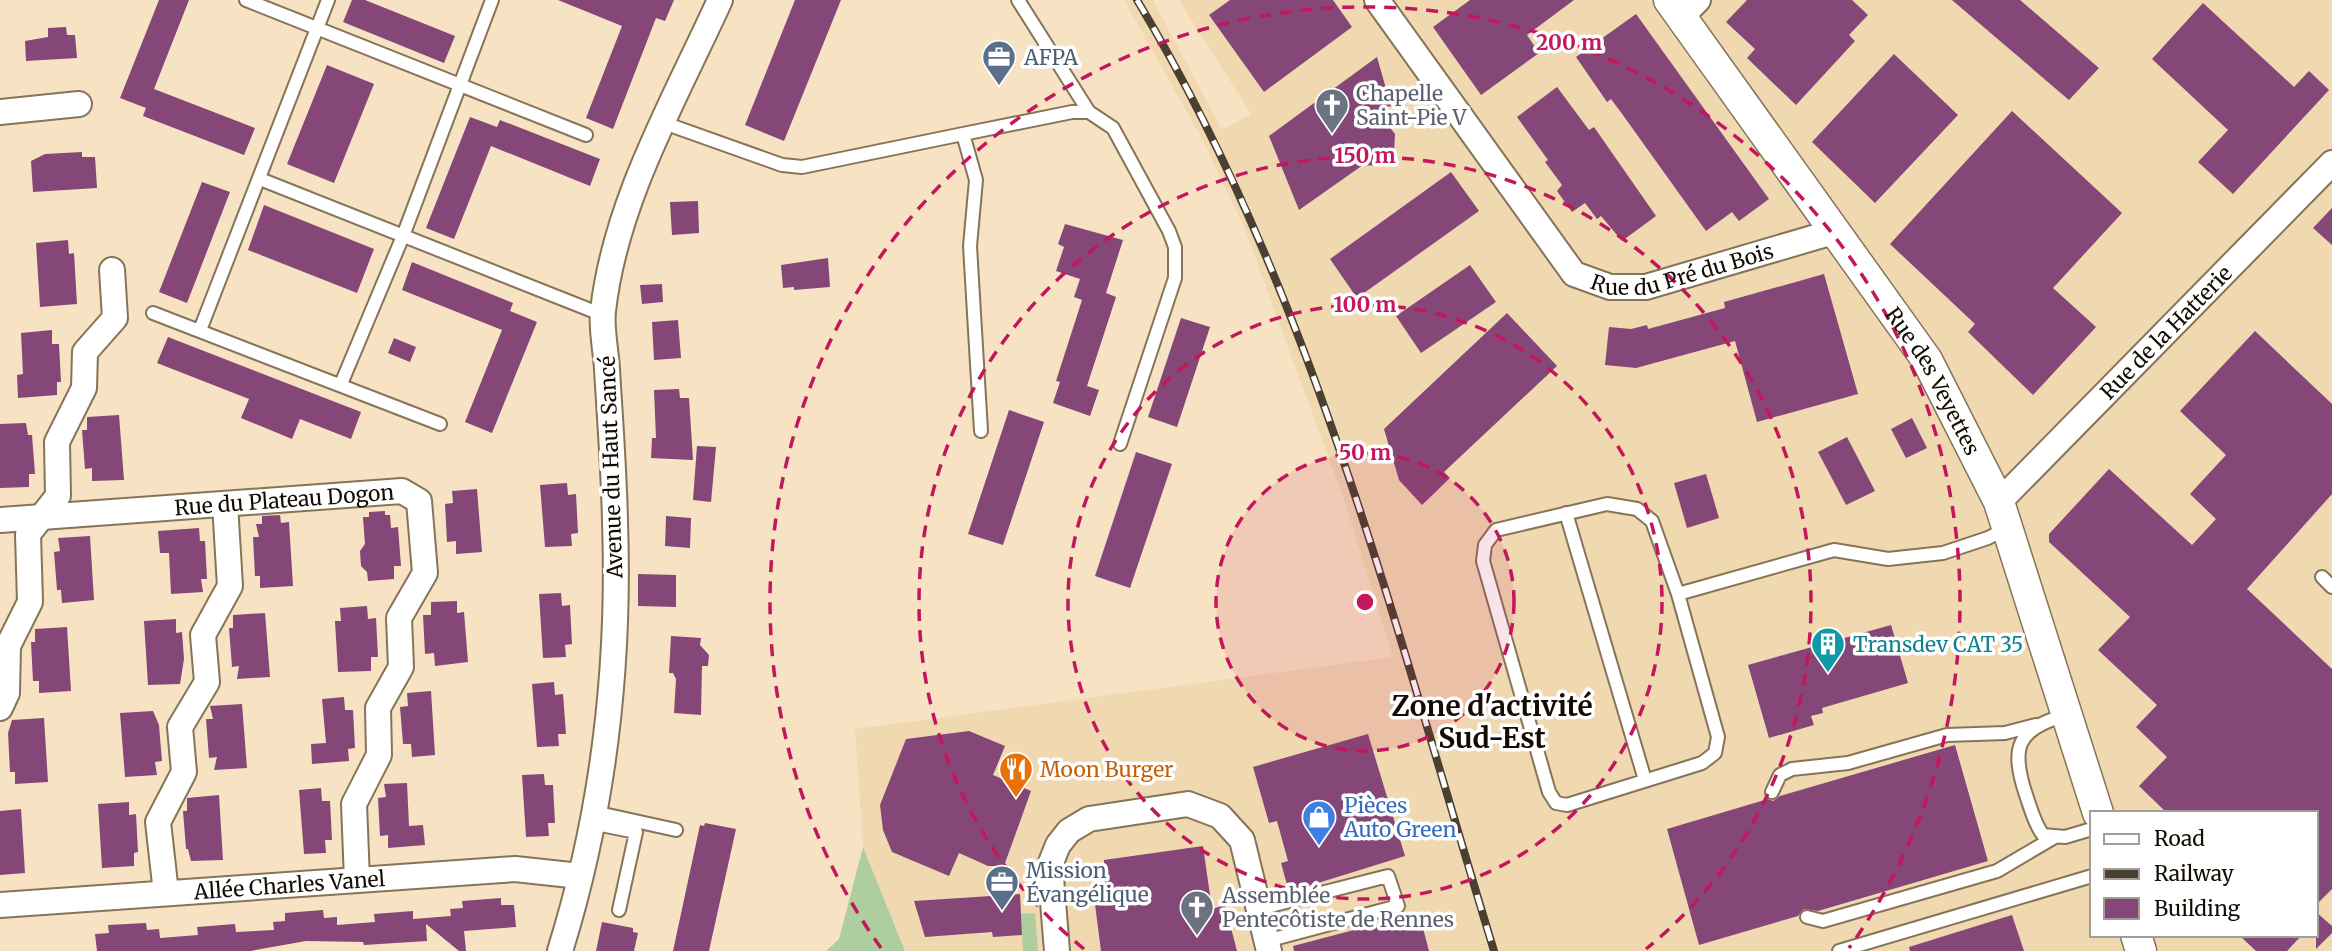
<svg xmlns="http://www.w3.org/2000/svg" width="2332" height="951" font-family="Merriweather,serif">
	<rect width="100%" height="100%" fill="#f7e3c3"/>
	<!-- built -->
	<path fill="#f0d8b1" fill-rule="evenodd" d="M1124 0H1153L1222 130 1251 114 1179 0H2332V951H905L863 847 855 729 1393 657 1344 500 1244 227 1201 137ZM2092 813H2316V935H2092Z"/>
	<!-- green -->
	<path fill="#aecea0" d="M863 847 905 951H826L839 939Z
		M1035 913 1038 951H1023L1021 914Z"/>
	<!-- building -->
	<path fill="#844777" d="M159 0H189L154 89 255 128 244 155 143 116 146 108 120 98Z
		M352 0H365L455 36 444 63 343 22Z
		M558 0H674L665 21 656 18 613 129 586 118 622 26Z
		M795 0H841L784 141 745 125Z
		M1230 0H1333L1352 27 1264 92 1209 15Z
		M1470 0H1574L1527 35 1539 53 1481 95 1433 27Z
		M1747 0H1852L1868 15 1849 35 1855 41 1796 105 1747 58 1755 49 1726 22Z
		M1952 0H2020L2099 68 2069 100Z
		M2203 3 2294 87 2309 71 2329 90 2233 194 2198 162 2228 130 2152 59Z
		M1636 14 1769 199 1739 221 1732 212 1706 231 1620 111 1611 99 1607 102 1576 57Z
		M66 27 67 35H75L77 58 26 61 25 41 48 37V28Z
		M1894 54 1958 115 1875 203 1812 142Z
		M1377 57 1391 106 1376 110 1395 134 1394 153 1379 166 1363 165 1299 210 1269 136Z
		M327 65 374 84 334 183 287 164Z
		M1557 87 1589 130 1594 127 1656 216 1622 241 1601 216 1597 219 1585 203 1572 212 1557 191 1562 185 1545 162 1548 160 1517 117Z
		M2012 111 2122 213 2053 288 2096 327 2033 395 1968 332 1975 324 1890 244Z
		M470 117 497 127 500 120 600 159 590 186 491 146 454 239 426 228Z
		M82 152V157H95L97 188 33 192 31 161 45 154Z
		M1451 172 1479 211 1357 298 1330 259Z
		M202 182 230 192 187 303 159 292Z
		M698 201 699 233 672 235 670 202Z
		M264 205 374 249 357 293 248 250Z
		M2332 208V245L2313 228Z
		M1065 224 1123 240 1106 293 1116 297 1087 386 1099 390 1090 416 1053 403 1060 382 1056 381 1082 300 1074 297 1080 279 1056 271 1064 247 1058 244Z
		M68 240 69 254 74 253 77 304 40 307 36 243Z
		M828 258 830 287 794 290V287L783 288 781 265Z
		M412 262 513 303 510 311 537 322 492 433 465 422 502 330 402 290Z
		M1470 265 1496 302 1421 353 1396 316Z
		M1824 274 1858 394 1757 422 1735 341 1636 368 1605 365 1609 327 1631 329 1647 325 1648 329 1725 308 1724 302Z
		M662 284 663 302 642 304 640 285Z
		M1507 313 1557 366 1444 472 1450 478 1422 505 1399 480 1384 429Z
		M1181 318 1210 327 1177 427 1148 417Z
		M678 320 681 358 654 360 652 322Z
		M52 330V344H59L61 382H57V395L18 398 17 375 23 374 21 333Z
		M2255 331 2332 404V494L2247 589 2332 669V889L2316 905V813H2167L2139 786 2167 757 2136 727 2157 705 2098 650 2130 617 2049 542V534L2109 469 2192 545 2216 519 2190 494 2226 455 2180 411Z
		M168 337 361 412 351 439 300 419 292 439 241 418 249 399 157 363Z
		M394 338 416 347 410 362 388 353Z
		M679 389 680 398H689L693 460 651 458 652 438H656L654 390Z
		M1009 410 1044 422 1003 545 968 534Z
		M119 415 124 480 92 481V468L85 469 82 430H87V417Z
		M1912 418 1927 448 1906 458 1891 429Z
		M26 423 28 435H32L35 474H29V487L0 488V424Z
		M1847 437 1875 491 1846 505 1818 452Z
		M697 446 716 447 711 502 693 500Z
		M1136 452 1172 464 1130 588 1095 576Z
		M1706 474 1719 518 1687 528 1674 483Z
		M567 483 568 495 576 494 578 533 571 534 572 546 545 547 540 485Z
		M477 489 482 552 456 554V541L447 542 445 504 453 503 452 491Z
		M385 511V515H390L391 528 398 527 401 566H394V579L368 581 367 572 361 566 360 551 365 544 363 517H369V512Z
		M280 515 281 523 289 522 293 586 260 588V576H255L253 537H259L256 524H262V516Z
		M666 516 691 518 690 548 665 546Z
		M199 528 200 541H205L207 579H201L203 592 171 594 169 553H160L158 531Z
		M90 536 94 600 62 603 61 590H57L54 552 60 551 58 538Z
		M638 574 676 575V607L638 606Z
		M561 593 562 606 570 605 572 644 565 645 566 657 543 658 539 594Z
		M457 601V613L464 612 468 662 435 666 434 653 425 654 423 615H431V602Z
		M367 606 368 619 376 618 378 657H371V671L338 672 335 621H341L340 608Z
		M265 613 270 677 237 679 239 666 232 667 229 628H233V615Z
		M176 619V633L182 632 184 659 180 684 148 685 144 621Z
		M1891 625 1908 683 1822 708 1823 713 1811 716 1814 725 1769 738 1748 665Z
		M67 627 71 691 39 693V681H33L31 642H35V629Z
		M671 636 701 638 700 645 709 655 708 666H702L701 715 674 713 676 679 673 673H669Z
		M554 682 555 695 563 694 566 734H558L559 746 537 747 532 684Z
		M431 691 435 755 412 757 411 744H403L400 707 408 706 407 693Z
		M344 697 345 710H353L355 748 348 749 349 761 312 764 311 744 326 743 322 699Z
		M242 704 247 768 214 770 217 757 209 758 206 719H213L210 706Z
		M153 711 159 725 162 761 155 762 157 775 125 777 120 713Z
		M44 718 48 782 15 784V772H10L9 753 8 733 12 720Z
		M969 731 1005 746 993 775 1031 791 1004 866H988L959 853 949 876 892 852 883 830 880 805 906 739Z
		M1368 734 1405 856 1289 892 1281 863 1288 861 1277 821 1269 823 1253 767Z
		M1955 745 1988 861 1818 911 1804 909 1798 916 1699 945 1667 829 1768 799 1773 801 1780 796Z
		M544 774 545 785H553L555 823H548L549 836 526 837 522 775Z
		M407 783 409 826 423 825 425 845 388 848V835L380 836 378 798 386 797 384 784Z
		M321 788 322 801H330L332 840H325L326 853 304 854 299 790Z
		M219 795 223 860 191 861 188 849H186L183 811H187V798Z
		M129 802V815L136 814 138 852 134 853V866L102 868 98 804Z
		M21 809 25 873 0 875V811Z
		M705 823 736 829 709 951H673L700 825 704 826Z
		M1203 846 1212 909 1225 905 1237 951H1101L1093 889 1105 888 1104 860Z
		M1020 894 1022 935 993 937 992 932 925 937 914 901Z
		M501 898V905H514L516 927 464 931 466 951H459L426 924 427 941 364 945 363 942 306 941 250 951H97L95 934 109 933 108 925 146 923 147 930 159 929 160 938 198 935 197 927 235 924 236 932 274 930 273 922 285 921V913L323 910 324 918 337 917V925L375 922 374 914 413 911V919L451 916 450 909 463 908 462 901Z
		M2316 912 2332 926V933L2316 949Z
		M1419 913 1429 951H1294L1293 946Z
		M2012 915 2024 951H1910L1909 947Z
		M602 922 633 928V932L638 933 634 951H596Z
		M2239 935H2302L2287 951H2256Z"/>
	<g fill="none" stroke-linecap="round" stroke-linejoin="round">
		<!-- service casing -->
		<g stroke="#867458" stroke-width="16">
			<path id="service" d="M246 0 586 135
				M1018 0 1089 112 1113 128 1169 231 1175 247V278L1120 444
				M664 123 782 165 802 167 963 134 976 180 970 246 981 431
				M963 134 1072 112H1089
				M260 179 603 315
				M153 313 440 424
				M200 330 328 0
				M341 384 403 236 492 0
				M1607 504 1637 509 1652 521 1678 594 1718 737 1715 753 1702 763 1567 805 1556 803 1549 792 1483 561 1485 545 1496 530Z
				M1566 513 1645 780
				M2322 577 2332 587
				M1678 594 1834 550 1888 559 1943 553 1988 538 2007 528
				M2066 715C2017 729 2010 747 2026 795 2031 809 2034 823 2043 835L2065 837 2092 829
				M1772 792 1780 775 1792 769 1848 763 1947 735 2005 733 2036 725
				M594 812 676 830
				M591 823 636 832 619 910
				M1258 909 1388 876 1398 906 1266 941
				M1807 917 1823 921 1997 871 2053 838
				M1839 951 2092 876"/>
		</g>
		<!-- minor casing -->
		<g stroke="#867458" stroke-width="28">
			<g id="minor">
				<path id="s1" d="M1377 0 1574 274 1610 287H1646L1833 232"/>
				<path d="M1682 16 1698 0"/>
				<path d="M0 112 79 104"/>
				<path id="s2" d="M1999 502 2332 163"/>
				<path id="s3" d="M0 520 402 491 419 501 425 573 399 618 401 667 378 708 379 755 354 804 357 880"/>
				<path d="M0 708 7 693 8 646 30 602 28 534 58 496 57 442 84 388 85 352 115 318 112 270"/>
				<path d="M166 893 158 822 184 772 180 727 207 682 203 635 230 586 225 504"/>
				<path id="s4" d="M0 905 515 869 580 876"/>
				<path d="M560 951C603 813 620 667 615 522 614 471 610 420 607 369 606 351 601 329 603 311 615 202 675 99 720 0"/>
				<path d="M1057 951 1050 865 1058 845 1069 831 1089 819 1188 804 1220 816 1242 840 1269 951"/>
			</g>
		</g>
		<!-- tertiary casing -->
		<g stroke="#867458" stroke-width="33">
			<g id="tertiary">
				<path id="s5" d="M1669 0 1927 360 1999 502 2098 813"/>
				<path d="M2136 935 2141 951"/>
			</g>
		</g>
		<!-- service -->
		<use href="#service" stroke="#fff" stroke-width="12"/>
		<!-- minor -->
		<use href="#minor" stroke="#fff" stroke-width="24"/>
		<!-- tertiary -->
		<use href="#tertiary" stroke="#fff" stroke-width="30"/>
		<!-- rail casing -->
		<g stroke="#4a4031" stroke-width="8">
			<path id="rail" d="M1137 0C1313 292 1395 628 1494 951"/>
		</g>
		<!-- rail -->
		<use href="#rail" stroke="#fff" stroke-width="5" stroke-dasharray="16" stroke-linecap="butt"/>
	</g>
	<!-- distance rings -->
	<circle cx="1365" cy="602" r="149" fill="#c2185b" fill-opacity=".12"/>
	<g fill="none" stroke="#c2185b" stroke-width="3.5" stroke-dasharray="12 9">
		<circle cx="1365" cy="602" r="149"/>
		<circle cx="1365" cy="602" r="297"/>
		<path d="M1084 949A446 446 0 1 1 1646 949"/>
		<path d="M881 948A595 595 0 1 1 1849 948"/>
	</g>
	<!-- icons -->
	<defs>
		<g id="office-pin" transform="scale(1.75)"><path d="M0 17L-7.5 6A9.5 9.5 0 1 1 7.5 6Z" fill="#5c6f8a" stroke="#fff"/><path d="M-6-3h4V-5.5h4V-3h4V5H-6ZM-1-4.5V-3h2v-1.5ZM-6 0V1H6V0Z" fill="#fff"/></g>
		<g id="church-pin" transform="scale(1.75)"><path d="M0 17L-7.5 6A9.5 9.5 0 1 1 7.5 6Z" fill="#6b7280" stroke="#fff"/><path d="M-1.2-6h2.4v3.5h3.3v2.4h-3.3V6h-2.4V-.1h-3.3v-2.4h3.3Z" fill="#fff"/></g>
		<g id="building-pin" transform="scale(1.75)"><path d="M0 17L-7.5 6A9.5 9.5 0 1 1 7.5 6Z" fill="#0f9aa8" stroke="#fff"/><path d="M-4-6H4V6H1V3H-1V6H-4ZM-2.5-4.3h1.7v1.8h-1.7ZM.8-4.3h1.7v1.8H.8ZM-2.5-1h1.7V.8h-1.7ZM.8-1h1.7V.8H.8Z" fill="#fff"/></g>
		<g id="restaurant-pin" transform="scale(1.75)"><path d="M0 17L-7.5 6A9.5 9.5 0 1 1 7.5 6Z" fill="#e8710a" stroke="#fff"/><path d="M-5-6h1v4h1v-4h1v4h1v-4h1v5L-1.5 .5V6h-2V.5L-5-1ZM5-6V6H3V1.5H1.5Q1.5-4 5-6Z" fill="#fff"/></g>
		<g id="shop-pin" transform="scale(1.75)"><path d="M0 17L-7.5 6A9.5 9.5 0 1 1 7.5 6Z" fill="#3f7fe0" stroke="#fff"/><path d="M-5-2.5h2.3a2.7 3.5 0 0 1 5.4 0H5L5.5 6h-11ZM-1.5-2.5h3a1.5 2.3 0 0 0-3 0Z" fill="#fff"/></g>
	</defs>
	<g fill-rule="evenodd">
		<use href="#office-pin" x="999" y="57"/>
		<use href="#church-pin" x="1332" y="105"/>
		<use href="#building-pin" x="1828" y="644"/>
		<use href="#restaurant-pin" x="1016" y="769"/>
		<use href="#shop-pin" x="1319" y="817"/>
		<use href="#office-pin" x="1002" y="882"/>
		<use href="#church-pin" x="1197" y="907"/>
	</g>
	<g text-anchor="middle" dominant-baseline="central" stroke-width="7" stroke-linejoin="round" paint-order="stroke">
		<!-- service labels -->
		<g font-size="21" fill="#4e5e75" stroke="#fff" text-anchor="start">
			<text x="1024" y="57">AFPA</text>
			<text x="1026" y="870">Mission<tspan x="1026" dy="24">Évangélique</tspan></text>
		</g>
		<!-- worship labels -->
		<g font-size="21" fill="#5b616d" stroke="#fff" text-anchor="start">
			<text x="1356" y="93">Chapelle<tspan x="1356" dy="24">Saint-Pie V</tspan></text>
			<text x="1222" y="895">Assemblée<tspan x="1222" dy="24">Pentecôtiste de Rennes</tspan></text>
		</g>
		<!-- street labels -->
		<g font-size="21" fill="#130c03" stroke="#fff">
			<text stroke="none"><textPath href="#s1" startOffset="450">Rue du Pré du Bois</textPath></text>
			<text stroke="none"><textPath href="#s2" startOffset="238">Rue de la Hatterie</textPath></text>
			<text stroke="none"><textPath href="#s5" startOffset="464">Rue des Veyettes</textPath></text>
			<text transform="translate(611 467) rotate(-92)">Avenue du Haut Sancé</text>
			<text stroke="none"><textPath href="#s3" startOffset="285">Rue du Plateau Dogon</textPath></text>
			<text stroke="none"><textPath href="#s4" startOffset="290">Allée Charles Vanel</textPath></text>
		</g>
		<!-- culture labels -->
		<g font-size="21" fill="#0d838f" stroke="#fff" text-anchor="start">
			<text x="1853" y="644">Transdev CAT 35</text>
		</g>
		<!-- food labels -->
		<g font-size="21" fill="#c56008" stroke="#fff" text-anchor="start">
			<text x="1040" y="769">Moon Burger</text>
		</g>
		<!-- shop labels -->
		<g font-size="21" fill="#366cbe" stroke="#fff" text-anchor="start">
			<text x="1344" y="805">Pièces<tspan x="1344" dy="24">Auto Green</tspan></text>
		</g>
		<!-- district labels -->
		<g font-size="28" font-weight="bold" fill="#130c03" stroke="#fff">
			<text x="1492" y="706">Zone d'activité<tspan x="1492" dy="32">Sud-Est</tspan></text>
		</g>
	</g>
	<circle cx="1365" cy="602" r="10" fill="#c2185b" stroke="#fff" stroke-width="3.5"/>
	<g font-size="21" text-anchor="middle" font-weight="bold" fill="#c2185b" stroke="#fff" stroke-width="7" stroke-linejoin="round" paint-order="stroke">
		<text x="1569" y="50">200 m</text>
		<text x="1365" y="163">150 m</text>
		<text x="1365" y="312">100 m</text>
		<text x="1365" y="460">50 m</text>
	</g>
	<!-- legend -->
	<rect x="2090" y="811" width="228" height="126" fill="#ffffff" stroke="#a19e9a" stroke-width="2"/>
	<rect x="2104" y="834" width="35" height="10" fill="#ffffff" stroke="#a19e9a" stroke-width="2"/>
	<text x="2154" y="846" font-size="21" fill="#130c03">Road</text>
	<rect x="2104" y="869" width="35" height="10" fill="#4a4031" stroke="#a19e9a" stroke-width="2"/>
	<text x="2154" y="881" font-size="21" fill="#130c03">Railway</text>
	<rect x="2104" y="898" width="35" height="21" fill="#844777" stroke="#a19e9a" stroke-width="2"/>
	<text x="2154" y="916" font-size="21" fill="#130c03">Building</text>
</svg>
